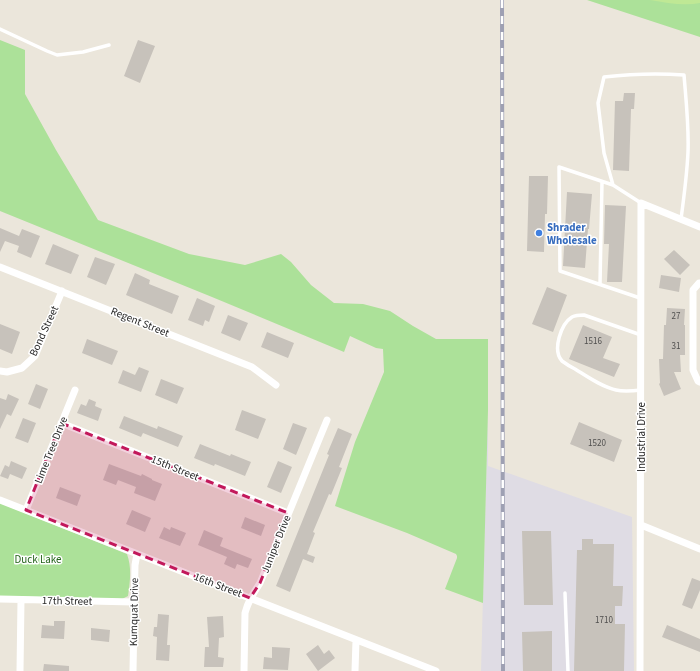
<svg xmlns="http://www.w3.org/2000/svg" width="700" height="671" font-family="'Source Sans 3',sans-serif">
	<rect width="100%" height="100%" fill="#ebe6db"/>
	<!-- industrial -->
	<path fill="#dfdce4" d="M488 410V466L632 517 634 671H481Z"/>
	<!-- green -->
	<path fill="#ace199" d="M587 0H700V37Z
		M0 40 25 50V94L56 150 98 220 189 254 245 265 281 254 291 262 311 285 334 303 363 304 390 311 413 326 436 339H488V410L483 603 445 589 457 558V556L456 554 407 533 335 506 355 442 384 372 383 349 376 348 350 336 344 352 212 297 0 211Z
		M0 503 127 554C132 568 130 582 128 596L122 599 0 596Z"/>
	<!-- pitch -->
	<path fill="#bfe895" d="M650 0H700V3C684 6 667 3 650 0Z"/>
	<!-- building -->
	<path fill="#c7c2bb" d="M138 40 155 46 140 83 124 76Z
		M624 93H635L634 109H631L629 171 613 170 615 101H623Z
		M529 176H548L547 214H545L544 252 527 251Z
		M567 192 592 194 589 229H588L585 268 563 266Z
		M605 205 626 206 622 282H607L609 244H604Z
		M0 228 19 236 22 229 40 236 31 258 17 252 19 246 5 241 0 252Z
		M53 244 79 255 71 274 45 264Z
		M674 250 690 265 680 275 664 259Z
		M95 257 115 264 106 285 87 277Z
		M135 273 150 280 149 284 179 296 172 314 126 295Z
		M661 275 681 278 679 292 659 288Z
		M547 287 567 295 553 332 532 324Z
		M197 298 215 306 209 322 205 320 203 326 188 320Z
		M667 308 685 309 684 325H685V355H680L681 372H674L681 389 664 396 659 384 660 383 659 359H663L664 325H666Z
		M228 315 248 323 240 341 221 333Z
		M0 324 20 332 12 354 0 349Z
		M583 325 612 337 603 358 620 364 614 377 569 359Z
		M267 332 294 343 288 358 261 347Z
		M87 339 118 351 112 365 82 353Z
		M139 367 149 371 141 392 118 383 123 370 135 375Z
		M161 379 184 388 177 404 155 395Z
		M36 384 48 389 40 409 28 404Z
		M8 394 19 399 11 416 7 414 0 429V398L6 400Z
		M89 399 96 402 95 406 102 409 98 421 77 413 81 404 86 406Z
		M242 410 266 419 258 439 235 430Z
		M124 416 157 429 158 426 183 436 178 447 143 433 141 437 119 428Z
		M23 418 36 423 28 443 15 438Z
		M579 422 622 440 614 462 570 444Z
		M293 423 307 428 296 455 283 449Z
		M338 428 352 434 339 467 342 468 331 495 329 494 313 532 315 533 307 554 315 557 313 563 303 559 290 592 276 586 329 455 327 454Z
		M200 444 230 456 231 454 251 462 245 476 215 464 214 466 194 458Z
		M11 461 27 468 22 479 10 474 8 479 0 476 5 465 9 467Z
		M278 461 292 467 281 493 267 487Z
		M109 464 141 476 142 474 152 479V480L162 484 155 501 134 493 136 487 118 480 116 485 103 480Z
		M60 487 81 495 77 506 56 498Z
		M132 510 151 518 145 532 126 524Z
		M245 517 265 525 261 536 241 528Z
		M164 527 170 530 171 527 186 533 180 546 159 538Z
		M204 530 223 538 220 546 252 559 248 568 237 564 235 569 224 564 227 557 198 545Z
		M522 531H551L553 605H524Z
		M582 539H593V544H614L613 586H623L622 606H615V624H625L624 671H574L577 550H582Z
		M692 578 700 581V590L692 609 682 605Z
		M158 614 169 615 167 645H170L169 661 156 660 157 637 153 636 154 627H157Z
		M223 616 224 637 219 638 218 657 224 658 223 667H204L205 647H209L207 617Z
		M54 621H65L64 639 41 638 42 625 54 626Z
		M667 625 700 639V652L662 637Z
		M91 628 110 630 109 642 91 640Z
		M552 631V671H523L522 632Z
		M318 645 324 654 329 650 335 658 318 671 306 654Z
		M272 647 290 648 288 670 263 669 264 657 272 658Z
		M44 664 69 666V671H43Z"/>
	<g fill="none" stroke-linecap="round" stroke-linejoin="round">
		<!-- lane -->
		<path stroke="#fff" stroke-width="3.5" d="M0 29 47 51 57 55 83 52 109 45
			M613 185 559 167 560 271 640 298
			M641 203 613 185 604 153 598 103 604 77C630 74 657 73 684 75 686 100 689 126 688 152 687 174 684 197 681 219
			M600 284 602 182
			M641 390C633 391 624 392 616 390 602 387 588 377 575 369 571 367 566 364 562 361 552 350 561 324 572 317 576 315 580 315 584 315L641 335
			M565 593 568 671"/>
		<!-- street -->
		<path stroke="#fff" stroke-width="7" d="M0 267 252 367 276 385
			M700 283H699L693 290V370L698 381 700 382
			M0 371 7 372 22 368 35 356 62 291
			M61 423 288 513
			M0 500 436 671
			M26 510 75 390
			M641 525 700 549
			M0 599 134 602
			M20 671 21 600
			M133 671 135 565 137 554
			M244 671 245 613C248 601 254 592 260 583L327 420
			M355 671 356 640
			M640 671 641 203 700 227"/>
		<!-- rail casing -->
		<g stroke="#9ea0b3" stroke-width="4">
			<path id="rail" d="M502 0 503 671"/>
		</g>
		<!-- rail -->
		<use href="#rail" stroke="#fff" stroke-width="2.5" stroke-dasharray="8" stroke-linecap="butt"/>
	</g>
	<!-- marked area -->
	<path fill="#c2185b" fill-opacity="0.2" stroke="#c2185b" stroke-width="3" stroke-dasharray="8 5" stroke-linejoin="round" d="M61 423 288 513 260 583 250 598 26 510Z"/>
	<!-- markers -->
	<circle fill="#3f7fe0" stroke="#fff" stroke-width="1.5" cx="539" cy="233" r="4"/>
	<g text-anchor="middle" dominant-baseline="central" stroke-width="3" stroke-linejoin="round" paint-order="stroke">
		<!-- number labels -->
		<g font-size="9" fill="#504f4e">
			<text x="676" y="316">27</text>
			<text x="593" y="341">1516</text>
			<text x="676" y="346">31</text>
			<text x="597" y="443">1520</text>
			<text x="604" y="620">1710</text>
		</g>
		<!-- shop labels -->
		<g font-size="11" font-weight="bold" fill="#366cbe" stroke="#fff" text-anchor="start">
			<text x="547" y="227">Shrader<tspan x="547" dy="13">Wholesale</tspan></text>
		</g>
		<!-- street labels -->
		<g font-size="11" fill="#292929" stroke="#fff">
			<text transform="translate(140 322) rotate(22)">Regent Street</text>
			<text transform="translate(44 331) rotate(-65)">Bond Street</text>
			<text transform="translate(641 437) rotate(-90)">Industrial Drive</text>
			<text transform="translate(51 450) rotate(-68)">Lime Tree Drive</text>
			<text transform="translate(175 468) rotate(22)">15th Street</text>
			<text transform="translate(276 544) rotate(-68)">Juniper Drive</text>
			<text transform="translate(218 585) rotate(21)">16th Street</text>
			<text transform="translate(67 601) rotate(1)">17th Street</text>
			<text transform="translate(134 612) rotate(-89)">Kumquat Drive</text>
		</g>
		<!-- park labels -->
		<g font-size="11" fill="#25641b" stroke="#fff">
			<text x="38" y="559">Duck Lake</text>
		</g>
	</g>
</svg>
